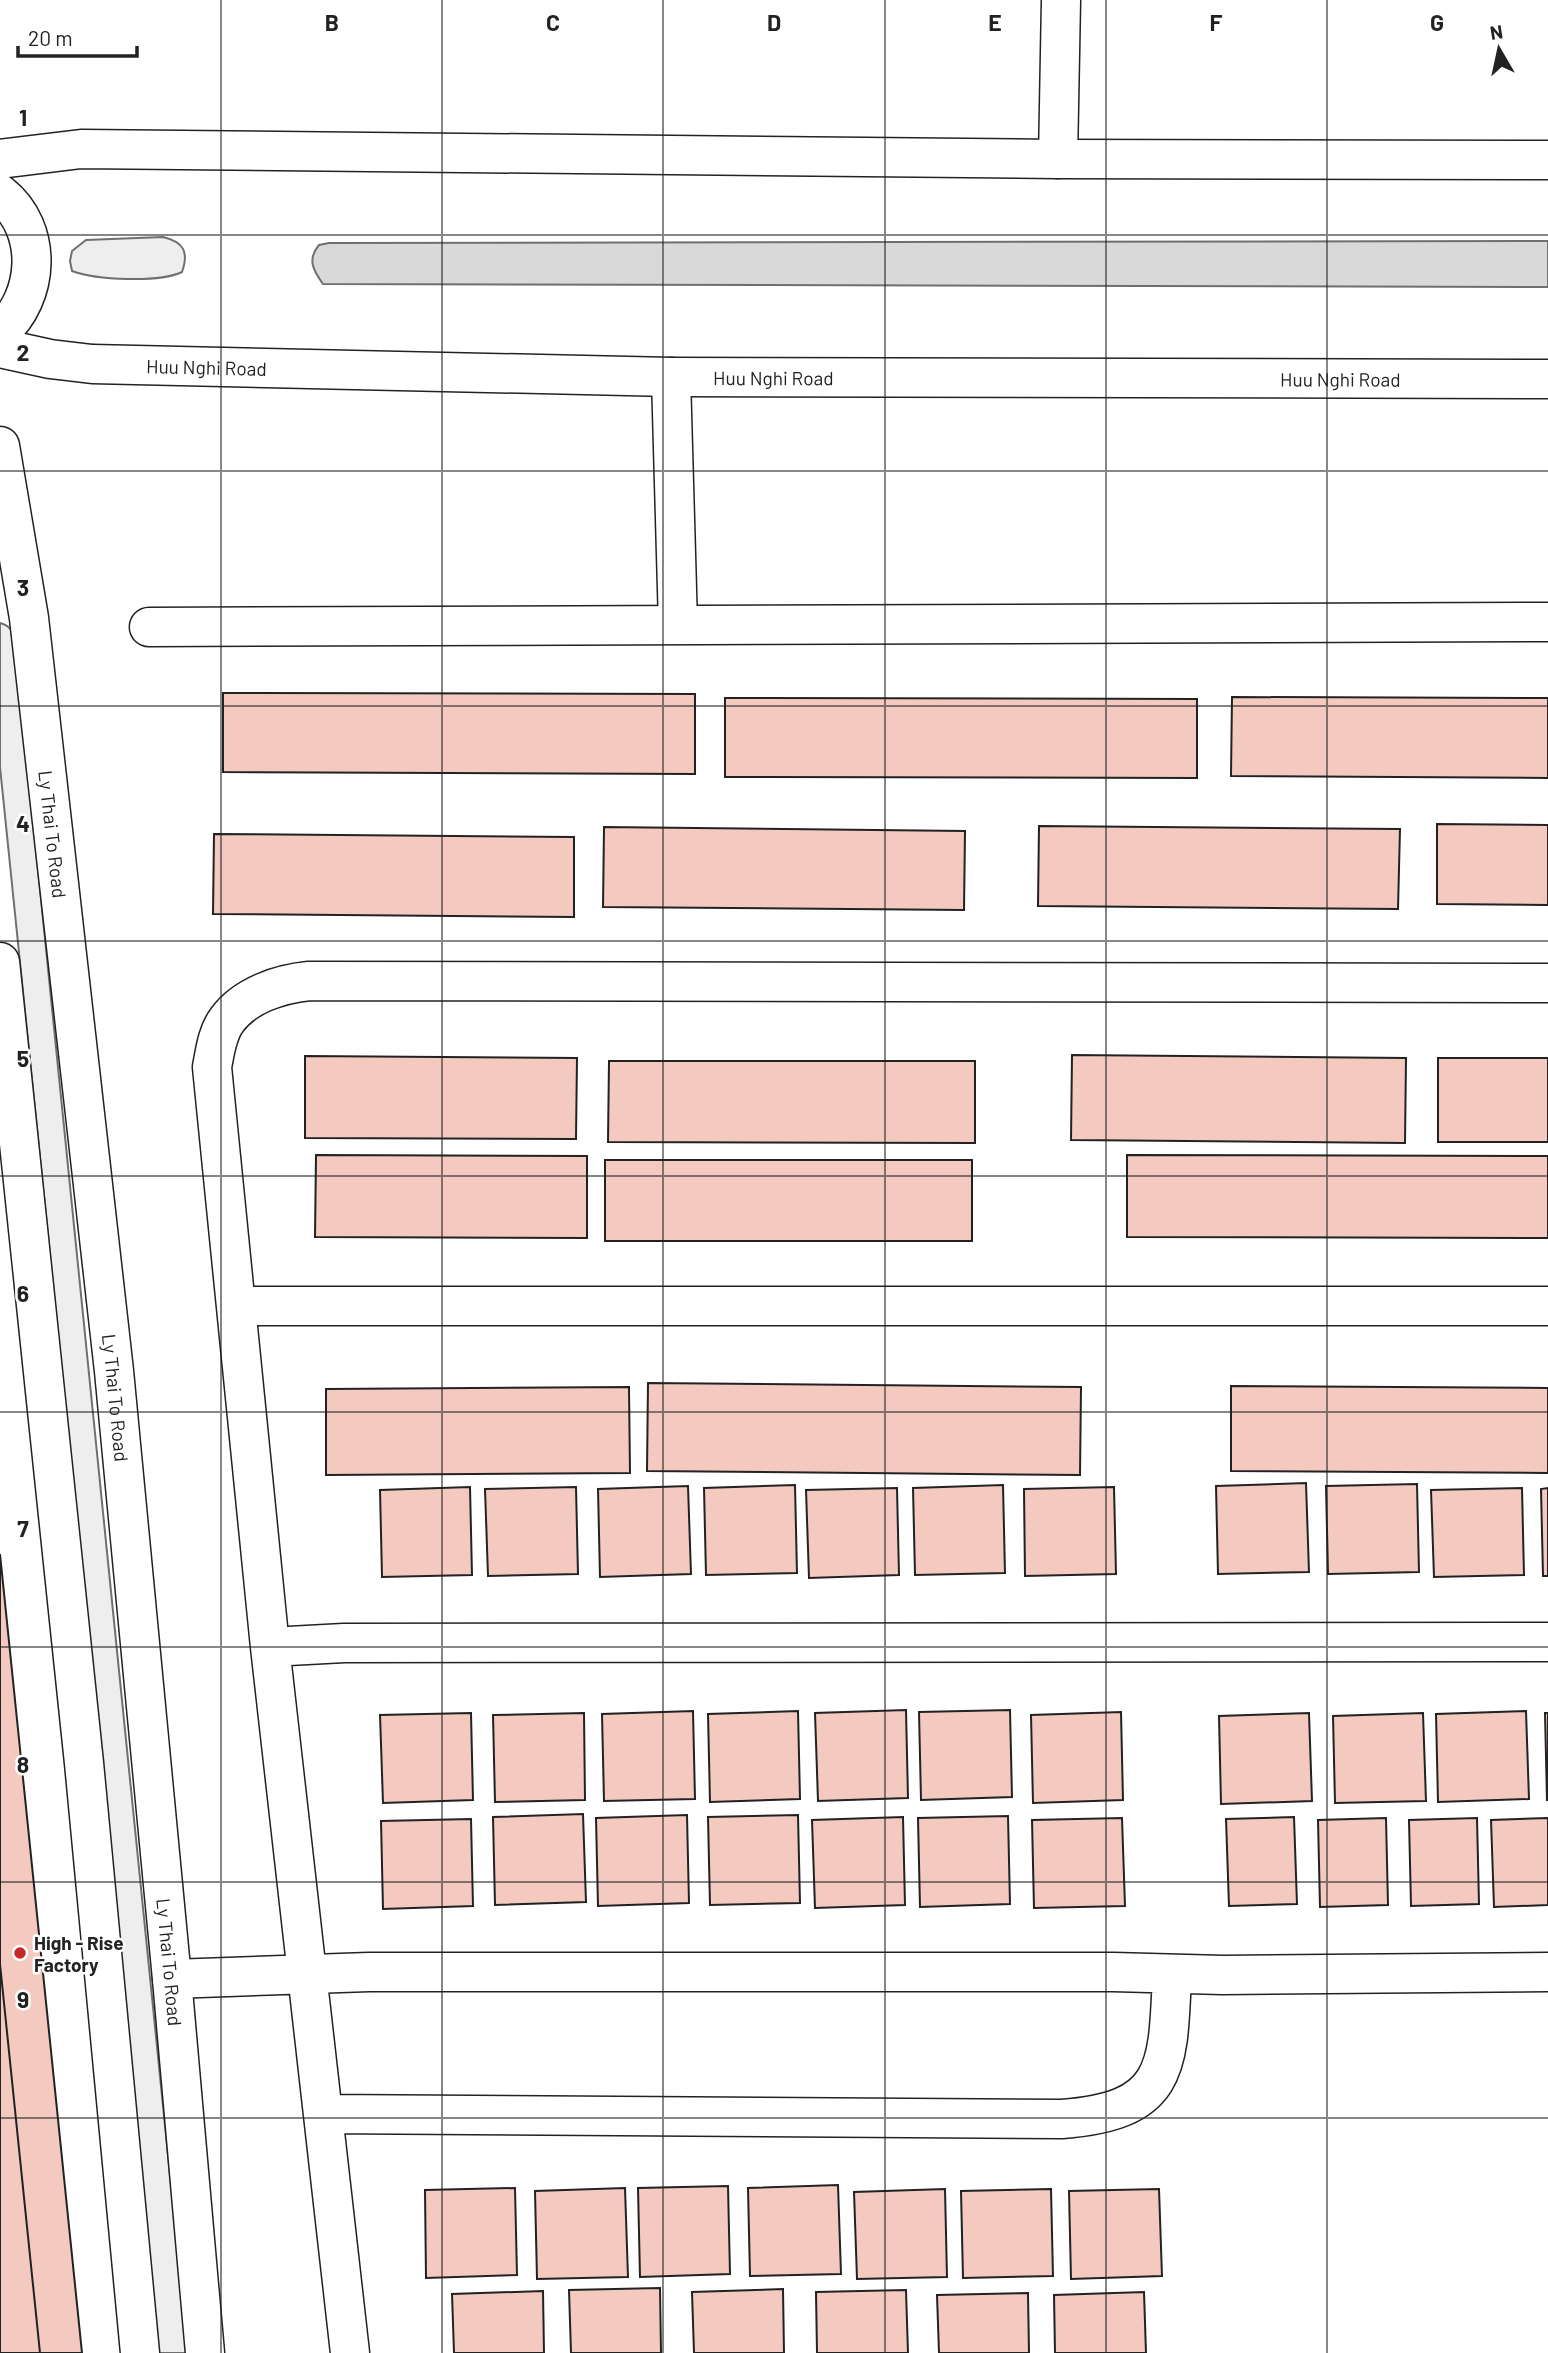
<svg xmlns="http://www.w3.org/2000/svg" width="1548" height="2353" font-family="Barlow,sans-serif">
	<rect width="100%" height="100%" fill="#fff"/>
	<!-- green -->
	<path fill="#eee" stroke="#6f6f6f" stroke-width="2" d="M163 237C184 242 189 252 182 272 158 283 97 280 72 271L70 261 72 251 86 240Z
		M0 623C11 626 14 632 15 642L188 2353H159L101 1754 0 767Z"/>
	<!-- water -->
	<path fill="#d9d9d9" stroke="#6f6f6f" stroke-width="2" d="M1548 241V287L323 284C313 270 307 259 319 245L329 243Z"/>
	<!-- building -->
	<path fill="#f3c9c0" stroke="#222" stroke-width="2" d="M223 693 695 694V774L223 772Z
		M1232 697 1548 698V778L1231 776Z
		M725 698 1197 699V778L725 777Z
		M1437 824 1548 825V905L1437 904Z
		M1039 826 1400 829 1398 909 1038 906Z
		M604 827 965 831 964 910 603 907Z
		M214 834 574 837V917L213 914Z
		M1072 1055 1406 1058 1405 1143 1071 1140Z
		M305 1056 577 1058 576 1139 305 1138Z
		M1438 1058H1548V1142H1438Z
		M609 1061H975V1143L608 1142Z
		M316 1155 587 1156V1238L315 1237Z
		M1127 1155 1548 1156V1238L1127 1237Z
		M605 1160H972V1241H605Z
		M648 1383 1081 1387 1080 1475 647 1471Z
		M1231 1386 1548 1388V1473L1231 1471Z
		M629 1387 630 1473 326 1475V1389Z
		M1306 1483 1309 1572 1218 1574 1216 1486Z
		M1417 1484 1419 1572 1328 1574 1326 1486Z
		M795 1485 797 1573 706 1575 704 1488Z
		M1003 1485 1005 1573 915 1575 913 1488Z
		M688 1486 691 1574 600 1577 598 1489Z
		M470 1487 472 1575 382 1577 380 1490Z
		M576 1487 578 1574 488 1576 485 1489Z
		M1114 1487 1116 1574 1025 1576 1024 1489Z
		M897 1488 899 1575 809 1578 806 1490Z
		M1522 1488 1524 1575 1434 1577 1431 1490Z
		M1548 1488V1576H1543L1541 1489Z
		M0 1554 82 2353H0Z
		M906 1710 908 1798 818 1801 815 1713Z
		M1010 1710 1012 1797 921 1800 919 1712Z
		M693 1711 695 1799 604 1801 602 1714Z
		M798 1711 800 1799 710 1802 708 1714Z
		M1526 1711 1529 1799 1438 1802 1436 1714Z
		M1121 1712 1123 1800 1033 1803 1031 1715Z
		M471 1713 473 1800 383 1803 380 1715Z
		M584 1713 585 1800 495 1802 493 1715Z
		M1309 1713 1312 1801 1221 1804 1219 1716Z
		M1423 1713 1426 1801 1335 1803 1333 1716Z
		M1545 1713H1548V1800H1547Z
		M583 1814 586 1902 495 1905 493 1817Z
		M687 1815 689 1903 598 1906 596 1818Z
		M798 1815 800 1903 710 1905 708 1817Z
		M1008 1816 1010 1904 920 1907 918 1818Z
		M903 1817 905 1905 815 1908 812 1820Z
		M1294 1817 1297 1904 1229 1906 1226 1819Z
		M1122 1818 1125 1906 1034 1908 1032 1820Z
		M1386 1818 1388 1905 1320 1907 1318 1820Z
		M1477 1818 1479 1904 1411 1906 1409 1820Z
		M1548 1818V1905L1494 1907 1491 1820Z
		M471 1819 473 1906 383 1909 381 1821Z
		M0 1964 40 2353H0Z
		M838 2185 841 2274 750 2276 748 2188Z
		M728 2186 730 2274 640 2277 638 2188Z
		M515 2188 517 2275 426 2278 425 2190Z
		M625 2188 628 2277 537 2279 535 2191Z
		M945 2189 947 2277 857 2279 854 2192Z
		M1051 2189 1053 2276 963 2278 961 2191Z
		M1159 2189 1162 2276 1071 2279 1069 2191Z
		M660 2288 661 2353H571L569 2290Z
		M783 2289 784 2353H694L692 2292Z
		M906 2290 908 2353H817L816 2292Z
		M543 2291 544 2353H454L452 2294Z
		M1144 2292 1146 2353H1055L1054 2295Z
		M1028 2293 1029 2353H939L937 2295Z"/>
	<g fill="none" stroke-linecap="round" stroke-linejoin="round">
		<!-- minor casing -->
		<g stroke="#222" stroke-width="41">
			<path id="minor" d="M1058 159 1061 0
				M671 377 678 625
				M149 627 1548 622
				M237 1306H1548
				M270 1647 344 1643 1548 1642
				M172 1979 369 1972H1113L1223 1975 1548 1972
				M323 2114 1062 2119C1170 2111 1168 2067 1172 1974
				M350 2353 270 1647 212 1067C215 1052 217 1033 227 1020 245 995 280 984 309 981L1548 983"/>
		</g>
		<!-- major casing -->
		<g stroke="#222" stroke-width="41">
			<g id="major">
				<path d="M0 159 81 149 1058 159 1548 160"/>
				<path d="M0 194C44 229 40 297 0 332"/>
				<path id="s1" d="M0 348 50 359 92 364 671 377 1548 379"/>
				<path id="s2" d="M0 446 29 618 114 1371 172 1979 205 2353"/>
				<path d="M0 962 84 1763 140 2353"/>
			</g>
		</g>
		<!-- minor -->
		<use href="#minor" stroke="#fff" stroke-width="38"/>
		<!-- major -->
		<use href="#major" stroke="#fff" stroke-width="38"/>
	</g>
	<!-- grid -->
	<path fill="none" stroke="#222" stroke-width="2" stroke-opacity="0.55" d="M221 0V2353M442 0V2353M663 0V2353M885 0V2353M1106 0V2353M1327 0V2353M0 235H1548M0 471H1548M0 706H1548M0 941H1548M0 1176H1548M0 1412H1548M0 1647H1548M0 1882H1548M0 2118H1548"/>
	<!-- markers -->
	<circle fill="#c62828" stroke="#fff" stroke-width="2.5" cx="20" cy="1953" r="7"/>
	<g text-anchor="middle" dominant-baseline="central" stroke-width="5" stroke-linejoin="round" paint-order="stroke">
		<!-- street labels -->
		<g font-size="19" fill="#222" stroke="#fff">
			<text stroke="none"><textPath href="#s1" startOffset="208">Huu Nghi Road</textPath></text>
			<text stroke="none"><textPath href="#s1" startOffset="775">Huu Nghi Road</textPath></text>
			<text stroke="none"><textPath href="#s1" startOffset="1342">Huu Nghi Road</textPath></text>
			<text stroke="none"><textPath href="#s2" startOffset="392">Ly Thai To Road</textPath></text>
			<text stroke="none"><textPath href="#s2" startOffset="959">Ly Thai To Road</textPath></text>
			<text stroke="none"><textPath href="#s2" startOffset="1526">Ly Thai To Road</textPath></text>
		</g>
		<!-- poi labels -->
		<g font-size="19" font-weight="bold" fill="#222" stroke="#fff" text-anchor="start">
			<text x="34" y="1942">High - Rise<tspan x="34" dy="22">Factory</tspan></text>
		</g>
	</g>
	<g font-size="23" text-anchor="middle" font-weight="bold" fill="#222" stroke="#fff" stroke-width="5" stroke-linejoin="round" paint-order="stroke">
		<text x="332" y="31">B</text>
		<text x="553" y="31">C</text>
		<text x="774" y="31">D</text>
		<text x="995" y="31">E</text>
		<text x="1216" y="31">F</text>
		<text x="1437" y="31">G</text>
		<text x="23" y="126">1</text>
		<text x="23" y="361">2</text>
		<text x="23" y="596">3</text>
		<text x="23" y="832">4</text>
		<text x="23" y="1067">5</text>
		<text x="23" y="1302">6</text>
		<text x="23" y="1537">7</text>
		<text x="23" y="1773">8</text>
		<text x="23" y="2008">9</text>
	</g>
	<!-- north arrow -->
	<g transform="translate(1499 49) rotate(351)" stroke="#ffffff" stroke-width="5" paint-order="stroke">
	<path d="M0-5L12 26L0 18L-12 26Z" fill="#222222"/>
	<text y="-10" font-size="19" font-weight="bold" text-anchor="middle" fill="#222222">N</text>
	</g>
	<!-- scale -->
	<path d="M18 46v10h119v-10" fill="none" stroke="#222222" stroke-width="3.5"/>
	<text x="28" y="46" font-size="21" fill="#222222" stroke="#ffffff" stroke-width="5" paint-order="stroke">20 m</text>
</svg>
